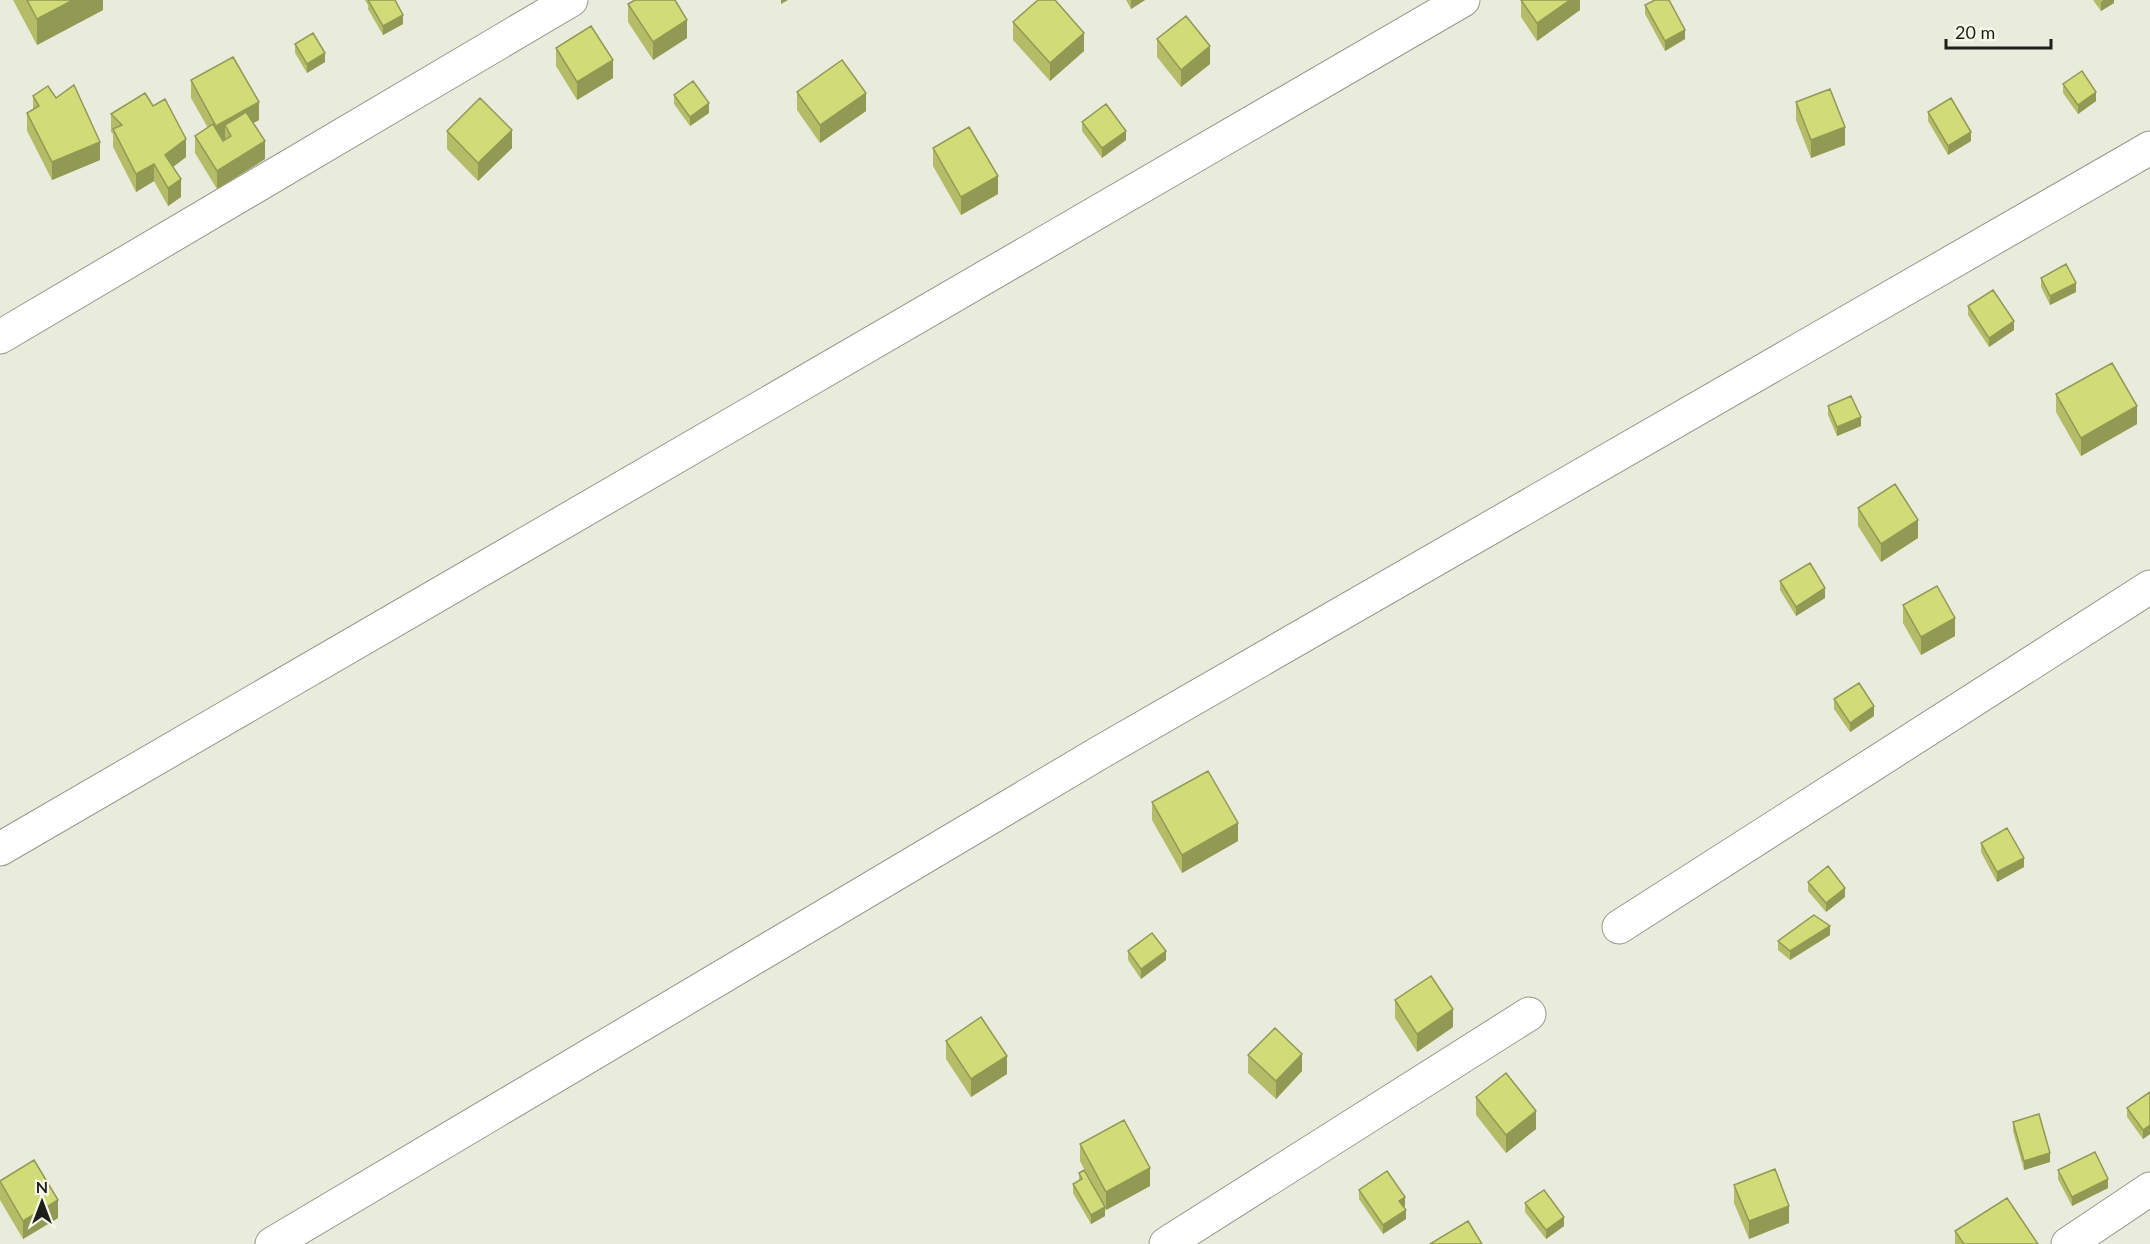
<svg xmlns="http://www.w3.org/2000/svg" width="2150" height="1244" font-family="Lato,sans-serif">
	<rect width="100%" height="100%" fill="#e9ebdc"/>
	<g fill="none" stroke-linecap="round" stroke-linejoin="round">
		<!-- minor casing -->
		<g stroke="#959889" stroke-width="35">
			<path id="minor" d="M0 337 571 0
				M0 849 1463 0
				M1619 927 2150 587
				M272 1244 1099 753 2150 148
				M1166 1244 1529 1014
				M2068 1244 2150 1189"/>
		</g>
		<!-- minor -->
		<use href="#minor" stroke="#fff" stroke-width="33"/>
	</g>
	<!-- wall -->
	<path fill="#b4bc67" d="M13 0H103V10L37 45Z
		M365 0H395L403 24 383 35 368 9V5Z
		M1126 0H1145L1131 9Z
		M1521 0H1580V10L1537 41 1521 17Z
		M2093 0H2114V3L2101 11Z
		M628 4 687 38 653 60 628 22Z
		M1645 5 1685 39 1665 51 1645 14Z
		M1013 22 1084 51 1050 81 1013 40Z
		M1157 39 1210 64 1181 87 1157 57Z
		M295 44 325 62 307 73 295 53Z
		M556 48 613 78 577 100 556 66Z
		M191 80 259 120 253 123 265 159 217 189 195 153V136L208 128 191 98Z
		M2063 84 2096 101 2078 114 2063 93Z
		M797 92 866 111 820 143 797 110Z
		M674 95 709 113 690 126 674 104Z
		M33 96 56 98 100 160 52 180 27 131V113L33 109Z
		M1796 102 1845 145 1811 158 1796 120Z
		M153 106 186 157 173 167 181 197 168 206 154 181 136 192 113 147V134L111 132V114Z
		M1928 112 1971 141 1948 155 1928 121Z
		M1082 122 1126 140 1102 158 1082 131Z
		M447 131 512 148 478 181 447 149Z
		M933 148 998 194 961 215 933 166Z
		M2041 278 2076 292 2050 305 2041 287Z
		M1968 306 2014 330 1989 347 1968 315Z
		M2056 394 2137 424 2081 456 2056 412Z
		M1828 406 1861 426 1837 436 1828 415Z
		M1858 508 1918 538 1881 562 1858 526Z
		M1780 581 1825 598 1796 616 1780 590Z
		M1903 605 1955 636 1921 655 1903 623Z
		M1834 699 1874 716 1850 732 1834 709Z
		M1152 802 1238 841 1182 873 1152 820Z
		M1981 843 2024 867 1997 882 1981 852Z
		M1808 882 1845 897 1826 912 1808 891Z
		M1830 935 1790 960 1778 950V941Z
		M1128 951 1166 960 1141 979 1128 960Z
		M1395 1000 1453 1027 1417 1052 1395 1018Z
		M946 1041 1007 1074 971 1097 946 1059Z
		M1248 1055 1302 1071 1276 1099 1248 1073Z
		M2150 1092V1134L2143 1139 2127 1117V1108Z
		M1476 1097 1536 1129 1506 1153 1476 1115Z
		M2013 1122 2050 1162 2024 1170 2013 1131Z
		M1080 1144 1150 1186 1106 1210 1105 1209V1216L1091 1224 1073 1193V1184L1079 1180V1173L1094 1188 1080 1161Z
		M2058 1170 2108 1188 2072 1206 2058 1179Z
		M0 1181 58 1218 23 1239 0 1200Z
		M1734 1185 1789 1223 1749 1239 1734 1203Z
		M1359 1190 1405 1206 1403 1207 1406 1219 1383 1234 1359 1199Z
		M1525 1203 1564 1226 1546 1239 1525 1212Z
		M1955 1231 2038 1244H1955Z"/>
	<!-- shaded-wall -->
	<path fill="#929954" d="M73 0H103V10L37 45V19Z
		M781 0H788L781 4Z
		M1131 0H1145L1131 9Z
		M1570 0H1580V10L1537 41V23Z
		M2104 0H2114V3L2101 11V2Z
		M403 15V24L383 35V26Z
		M687 20V38L653 60V42Z
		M1685 30V39L1665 51V41Z
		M1084 33V51L1050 81V63Z
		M1210 46V64L1181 87V70Z
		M325 53V62L307 73V64Z
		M613 60V78L577 100V82Z
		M2096 92V101L2078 114V105Z
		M866 93V111L820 143V125Z
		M259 102V120L231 135 225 125V139L216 143V126Z
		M709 103V113L690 126V117Z
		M1845 127V145L1811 158V140Z
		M512 130V148L478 181V163Z
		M1126 131V140L1102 158V148Z
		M1971 132V141L1948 155V146Z
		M186 139V157L165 173V155Z
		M265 141V159L217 189V171Z
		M100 142V160L52 180V162Z
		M154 164V181L136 192V174Z
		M998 176V194L961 215V197Z
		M181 179V197L168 206V188Z
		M2076 283V292L2050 305V296Z
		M2014 321V330L1989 347V338Z
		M2137 406V424L2081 456V438Z
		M1861 417V426L1837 436V427Z
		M1918 520V538L1881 562V544Z
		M1825 588V598L1796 616V607Z
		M1955 618V636L1921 655V637Z
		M1874 706V716L1850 732V723Z
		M1238 823V841L1182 873V855Z
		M2024 858V867L1997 882V872Z
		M1845 888V897L1826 912V903Z
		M1830 926V935L1790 960V951Z
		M1166 951V960L1141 979V969Z
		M1453 1009V1027L1417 1052V1034Z
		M1302 1054V1071L1276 1099V1081Z
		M1007 1056V1074L971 1097V1079Z
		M1536 1111V1129L1506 1153V1135Z
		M2150 1125V1134L2143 1139V1130Z
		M2050 1153V1162L2024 1170V1161Z
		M1150 1168V1186L1106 1210V1192Z
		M2108 1179V1188L2072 1206V1197Z
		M1405 1197V1206L1399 1210V1201Z
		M58 1200V1218L23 1239V1221Z
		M1789 1206V1223L1749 1239V1221Z
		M1105 1207V1216L1091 1224V1215Z
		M1406 1210V1219L1383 1234V1225Z
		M1564 1217V1226L1546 1239V1230Z"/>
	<!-- building -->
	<path fill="#d1db78" stroke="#929954" stroke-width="1.5" d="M27 0H73L37 19Z
		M368 0H395L403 15 383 26Z
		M635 0H675L687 20 653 42 628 4Z
		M1038 0H1055L1084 33 1050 63 1013 22Z
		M1521 0H1570L1537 23Z
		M1655 0H1669L1685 30 1665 41 1645 5Z
		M1186 16 1210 46 1181 70 1157 39Z
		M591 26 613 60 577 82 556 48Z
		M313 33 325 53 307 64 295 44Z
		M233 57 259 102 216 126 191 80Z
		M842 60 866 93 820 125 797 92Z
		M2082 71 2096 92 2078 105 2063 84Z
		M693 81 709 103 690 117 674 95Z
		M74 85 100 142 52 162 27 113 39 106 33 96 48 86 56 98Z
		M1830 89 1845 127 1811 140 1796 102Z
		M145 93 153 106 165 99 186 139 165 155 181 179 168 188 154 164 136 174 113 129 122 125 111 114Z
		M480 98 512 130 478 163 447 131Z
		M1951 98 1971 132 1948 146 1928 112Z
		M1106 104 1126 131 1102 148 1082 122Z
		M246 112 265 141 217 171 195 136 213 124 223 141 231 136 225 125Z
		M969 127 998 176 961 197 933 148Z
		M2066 264 2076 283 2050 296 2041 278Z
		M1993 290 2014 321 1989 338 1968 306Z
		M2112 363 2137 406 2081 438 2056 394Z
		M1851 396 1861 417 1837 427 1828 406Z
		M1895 484 1918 520 1881 544 1858 508Z
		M1810 563 1825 588 1796 607 1780 581Z
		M1937 586 1955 618 1921 637 1903 605Z
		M1859 683 1874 706 1850 723 1834 699Z
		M1208 771 1238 823 1182 855 1152 802Z
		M2007 828 2024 858 1997 872 1981 843Z
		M1828 866 1845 888 1826 903 1808 882Z
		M1814 915 1830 926 1790 951 1778 941Z
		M1152 933 1166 951 1141 969 1128 951Z
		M1431 976 1453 1009 1417 1034 1395 1000Z
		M981 1017 1007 1056 971 1079 946 1041Z
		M1275 1028 1302 1054 1276 1081 1248 1055Z
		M1506 1073 1536 1111 1506 1135 1476 1097Z
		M2150 1092V1125L2143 1130 2127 1108Z
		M2039 1114 2050 1153 2024 1161 2013 1122Z
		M1124 1120 1150 1168 1106 1192 1080 1144Z
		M2095 1152 2108 1179 2072 1197 2058 1170Z
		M34 1160 58 1200 23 1221 0 1181Z
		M1775 1169 1789 1206 1749 1221 1734 1185Z
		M1084 1170 1105 1207 1091 1215 1073 1184 1082 1179 1079 1173Z
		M1387 1171 1405 1197 1399 1201 1406 1210 1383 1225 1359 1190Z
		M1544 1190 1564 1217 1546 1230 1525 1203Z
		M2007 1198 2038 1244H1964L1955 1231Z
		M1468 1221 1482 1244H1430Z"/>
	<!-- north arrow -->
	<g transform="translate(42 1202)" stroke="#f6f9e9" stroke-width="4.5" paint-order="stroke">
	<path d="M0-4.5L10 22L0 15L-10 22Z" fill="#1f1f1a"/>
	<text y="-9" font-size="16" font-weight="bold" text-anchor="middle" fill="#1f1f1a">N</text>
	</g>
	<!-- scale -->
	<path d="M1946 39v9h105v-9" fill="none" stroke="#1f1f1a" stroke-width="3"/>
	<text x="1955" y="39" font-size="18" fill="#1f1f1a" stroke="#f6f9e9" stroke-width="4.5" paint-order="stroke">20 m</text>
</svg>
